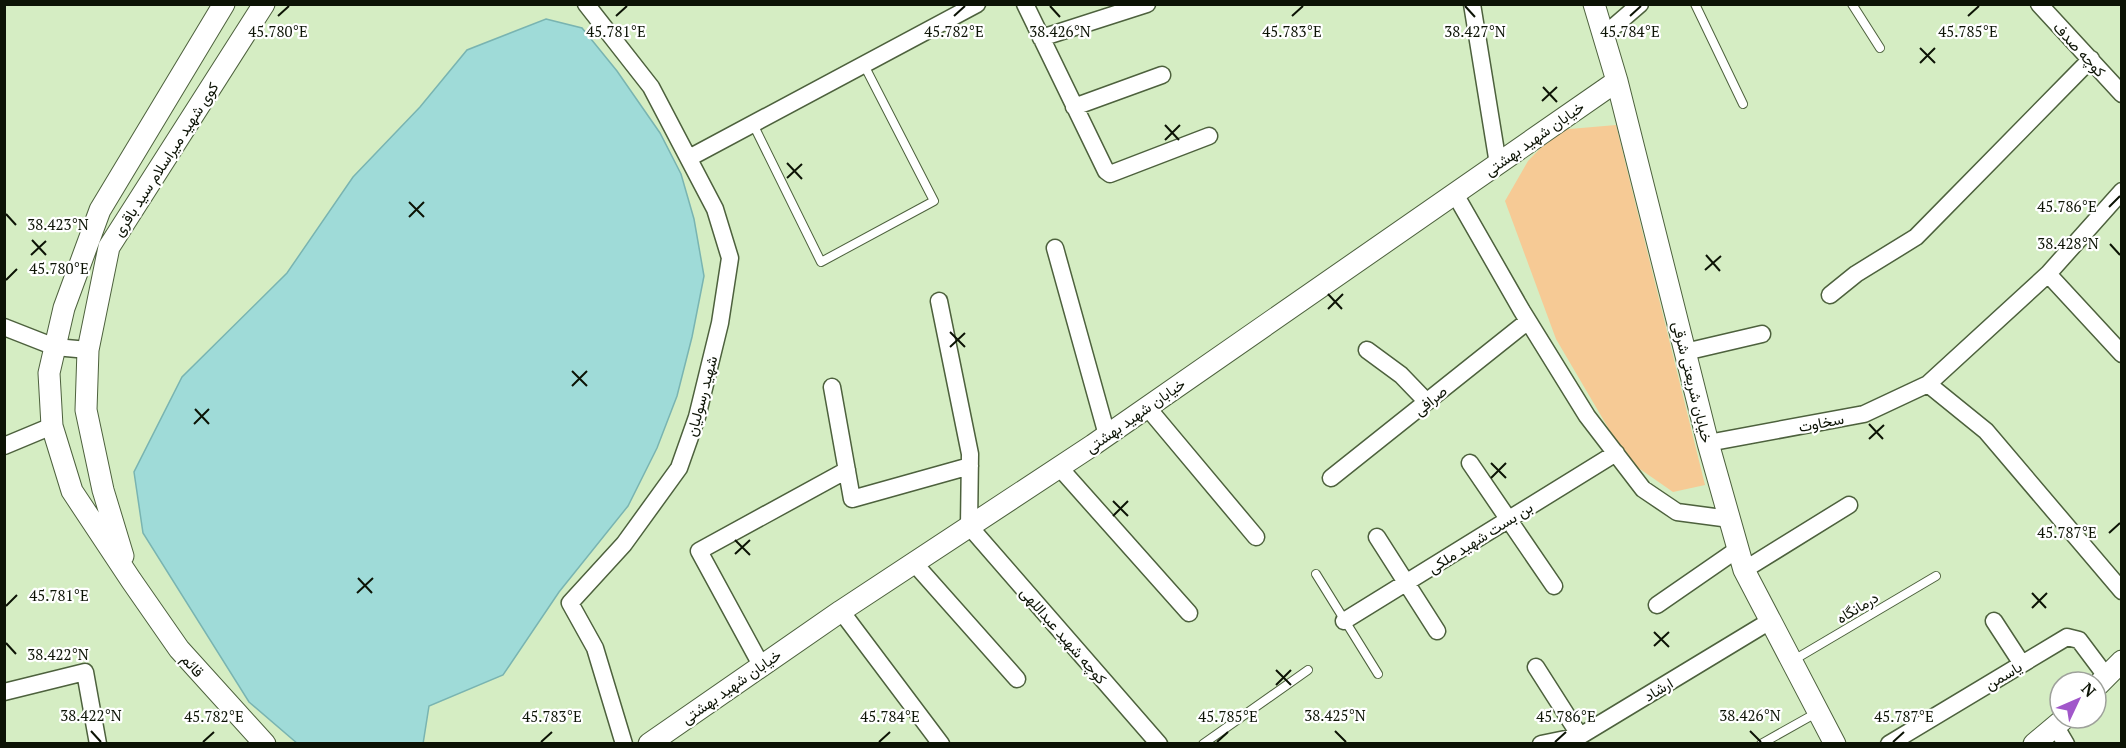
<svg xmlns="http://www.w3.org/2000/svg" width="2126" height="748" font-family="'PT Serif',Vazirmatn,serif">
	<rect width="100%" height="100%" fill="#d5edc3"/>
	<!-- green -->
	<path fill="#f6ca95" d="M1616 125 1705 485 1673 492 1627 460 1556 339 1505 201 1528 161 1558 130Z"/>
	<!-- building -->
	<path fill="#9fdbd8" stroke="#79b4b1" stroke-width="1.5" d="M546 19 582 28 617 71 660 133 681 174 694 219 704 276 692 337 677 396 657 448 628 506 559 592 503 675 429 706 423 744H298L249 702 143 533 134 472 182 377 287 273 353 177 420 107 467 50Z"/>
	<g fill="none" stroke-linecap="round" stroke-linejoin="round">
		<!-- service casing -->
		<g stroke="#4d613d" stroke-width="10">
			<path id="service" d="M1695 4 1743 104
				M1852 4 1880 48
				M753 124 821 262 934 201 864 65
				M1316 574 1378 674
				M1792 661 1936 576
				M1203 744 1308 670
				M1761 744 1818 712"/>
		</g>
		<!-- minor casing -->
		<g stroke="#4d613d" stroke-width="19">
			<path id="minor" d="M586 4 651 87 715 209 730 258 720 323 697 417 679 468 624 544 570 603 595 648 624 744
				M1025 4 1106 171 1110 174 1209 136
				M1472 4 1498 164
				M2039 4 2122 94
				M1603 36 1640 4
				M1041 38 1147 4
				M1074 107 1162 75
				M689 158 977 4
				M2122 191 2048 274 1928 384 1986 431 2122 591
				M1455 194 1522 311 1587 416 1643 489 1677 512 1730 519
				M1055 248 1107 435
				M2048 274 2122 354
				M1830 295 1856 274 1916 237 2091 59
				M939 301 970 454 969 526 1159 744
				M4 327 55 347 88 350
				M1367 350 1401 375 1427 402
				M1685 352 1762 334
				M832 387 852 499 970 466
				M1147 407 1256 537
				M1708 443 1864 414 1928 384
				M4 446 52 426
				M1470 463 1554 586
				M1059 467 1189 613
				M1331 478 1528 321
				M1377 537 1437 631
				M914 563 1017 679
				M1744 570 1849 505
				M1657 605 1738 549
				M841 611 941 744
				M1344 621 1616 453
				M1994 621 2022 664
				M761 665 699 551 847 470
				M1536 667 1580 736
				M4 692 85 672 98 744
				M2056 727 2066 744
				M1541 744 1580 736 1770 621
				M1889 744 2067 637 2079 640 2106 676"/>
		</g>
		<!-- tertiary casing -->
		<g stroke="#4d613d" stroke-width="23">
			<path id="tertiary" d="M224 4 100 210 64 308 49 373 52 426 72 491 131 580 179 649 265 744
				M1594 4 1617 81 1708 443 1744 570 1835 744
				M123 556 103 490 86 410 88 350 109 247 264 4
				M2096 687 2122 661
				M649 744 841 611 1093 445 1617 81
				M2034 744 2065 718"/>
		</g>
		<!-- service -->
		<use href="#service" stroke="#fff" stroke-width="8"/>
		<!-- minor -->
		<use href="#minor" stroke="#fff" stroke-width="16"/>
		<!-- tertiary -->
		<use href="#tertiary" stroke="#fff" stroke-width="21"/>
	</g>
	<!-- ticks -->
	<path fill="none" stroke="#0c1305" stroke-width="2" d="M1050 6 1060 17M1465 6 1475 17M278 16 289 6M616 16 627 6M954 16 965 6M1292 16 1303 6M1630 16 1641 6M1968 16 1979 6M1920 48 1935 63M1920 63 1935 48M1543 87 1557 102M1542 101 1557 87M1165 125 1179 140M1165 140 1180 125M787 163 802 179M787 178 802 164M409 202 424 217M2109 207 2120 196M6 214 16 225M409 217 424 202M32 240 46 255M2110 244 2120 255M31 255 46 241M1706 255 1720 271M1705 270 1721 256M6 280 17 269M1328 294 1342 309M1328 309 1343 294M950 332 965 347M950 347 965 333M572 371 587 386M572 386 587 371M195 409 209 424M194 424 209 409M1869 424 1883 439M1869 439 1884 425M1491 463 1506 478M1491 478 1506 463M1113 501 1128 516M1113 516 1128 501M2109 533 2120 523M735 540 750 555M735 554 750 540M358 578 372 593M357 593 373 578M2032 593 2046 608M6 606 17 595M2032 608 2047 593M1654 632 1669 647M6 643 16 654M1654 646 1669 632M1276 670 1291 685M1276 685 1291 670M91 731 101 742M1335 731 1346 742M1750 731 1761 742M203 742 214 732M541 742 552 732M879 742 890 732M1217 742 1228 732M1555 742 1566 732M1893 742 1904 732"/>
	<g text-anchor="middle" dominant-baseline="central" stroke-width="4.5" stroke-linejoin="round" paint-order="stroke">
		<!-- street labels -->
		<g font-size="15" fill="#0c1305" stroke="#fff">
			<text transform="translate(2080 49) rotate(47)">کوچه صدف</text>
			<text transform="translate(1534 138) rotate(-35)">خیابان شهید بهشتی</text>
			<text transform="translate(165 159) rotate(-57)">کوی شهید میراسلام سید باقری</text>
			<text transform="translate(1693 382) rotate(76)">خیابان شریعتی شرقی</text>
			<text transform="translate(701 396) rotate(-75)">شهید رسولیان</text>
			<text transform="translate(1430 400) rotate(-39)">صرافی</text>
			<text transform="translate(1135 415) rotate(-35)">خیابان شهید بهشتی</text>
			<text transform="translate(1821 422) rotate(-11)">سخاوت</text>
			<text transform="translate(1480 537) rotate(-32)">بن بست شهید ملکی</text>
			<text transform="translate(1857 607) rotate(-31)">درمانگاه</text>
			<text transform="translate(1064 635) rotate(49)">کوچه شهید عبداللهی</text>
			<text transform="translate(193 665) rotate(48)">قائم</text>
			<text transform="translate(2003 675) rotate(-31)">یاسمن</text>
			<text transform="translate(731 686) rotate(-35)">خیابان شهید بهشتی</text>
			<text transform="translate(1658 689) rotate(-31)">ارشاد</text>
		</g>
	</g>
	<g font-size="15" text-anchor="middle" fill="#0c1305" stroke="#fff" stroke-width="4.5" stroke-linejoin="round" paint-order="stroke">
		<text x="278" y="37">45.780°E</text>
		<text x="616" y="37">45.781°E</text>
		<text x="954" y="37">45.782°E</text>
		<text x="1292" y="37">45.783°E</text>
		<text x="1630" y="37">45.784°E</text>
		<text x="1968" y="37">45.785°E</text>
		<text x="1060" y="37">38.426°N</text>
		<text x="1475" y="37">38.427°N</text>
		<text x="2067" y="212">45.786°E</text>
		<text x="58" y="230">38.423°N</text>
		<text x="2068" y="249">38.428°N</text>
		<text x="59" y="274">45.780°E</text>
		<text x="2067" y="538">45.787°E</text>
		<text x="59" y="601">45.781°E</text>
		<text x="58" y="660">38.422°N</text>
		<text x="91" y="721">38.422°N</text>
		<text x="1335" y="721">38.425°N</text>
		<text x="1750" y="721">38.426°N</text>
		<text x="214" y="722">45.782°E</text>
		<text x="552" y="722">45.783°E</text>
		<text x="890" y="722">45.784°E</text>
		<text x="1228" y="722">45.785°E</text>
		<text x="1566" y="722">45.786°E</text>
		<text x="1904" y="722">45.787°E</text>
	</g>
	<!-- border -->
	<rect width="2126" height="748" fill="none" stroke="#0c1305" stroke-width="12"/>
	<!-- north arrow -->
	<g transform="translate(2078 700) rotate(46)"><circle r="28" fill="#ffffff" stroke="#9ea19b" stroke-width="1.5"/>
	<path d="M0-4.5L10 22L0 15L-10 22Z" fill="#a157ca"/>
	<text y="-9" font-size="16" font-weight="bold" text-anchor="middle" fill="#0c1305">N</text>
	</g>
</svg>
